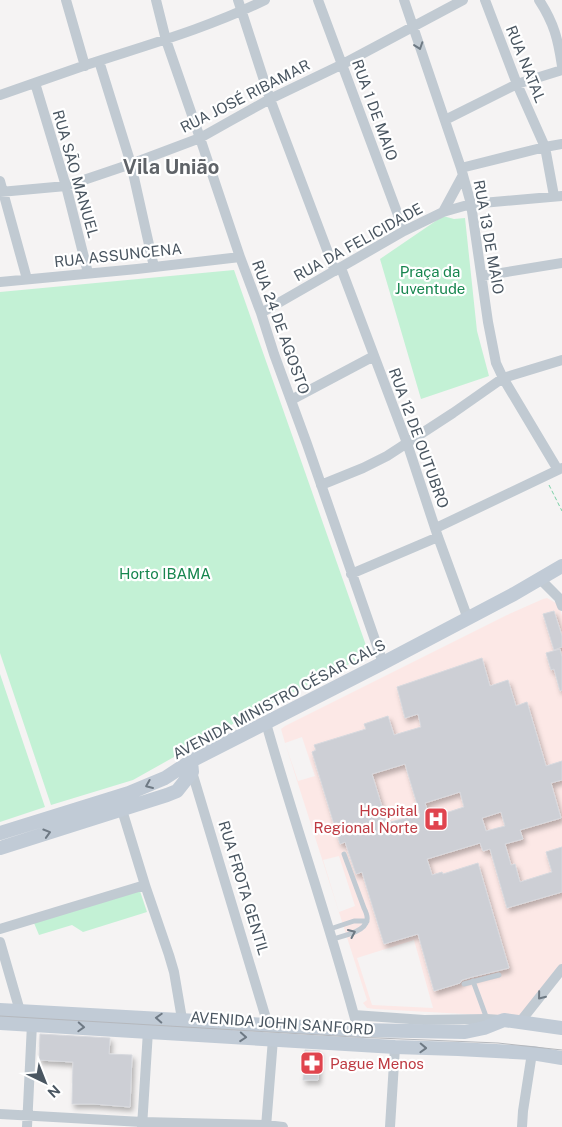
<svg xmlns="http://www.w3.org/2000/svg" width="562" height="1127" font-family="'Public Sans',sans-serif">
	<defs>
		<filter id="shadow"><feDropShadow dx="2.5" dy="4" stdDeviation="2.5" flood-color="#0004"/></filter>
	</defs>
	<rect width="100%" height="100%" fill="#f5f3f3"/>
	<!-- medical -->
	<path fill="#fce8e6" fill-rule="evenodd" d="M547 598 556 603 560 608 562 616V965L520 1017 375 1009 367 1008 363 1003 367 1000 285 743 281 729 285 726 507 615 543 599ZM302 737 315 776 298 781 285 743ZM339 856 355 906 339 912 323 860ZM414 940 433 1008 372 1005 357 958Z"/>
	<!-- green -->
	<path fill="#c3f1d5" d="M443 216 454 219 465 218 477 331 489 376 421 399 380 259Z
		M234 270 369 654 256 711 133 780 51 805 0 653V292Z
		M0 674 45 807 0 822Z
		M140 891 147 912 83 932 72 925 39 935 34 923Z"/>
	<!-- building -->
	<path fill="#cdcfd5" stroke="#d7d9de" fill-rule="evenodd" filter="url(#shadow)" d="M554 611 562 636V647L554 650 543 614Z
		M560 649 562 657V690L560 691 554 669 551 670 546 653Z
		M482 658 490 686 508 680 516 706 527 702 546 766 562 761V780L551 783 561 818 520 830 523 839 505 844 511 865 515 864 520 882 552 872 546 852 562 847V892L507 908 490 849 483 851 480 843 427 859 432 875 442 872 443 874 478 863 509 968 472 977 462 980 460 983 434 991 418 934 384 944 362 872 356 874 345 842 340 844 312 752 316 750 314 745 366 729 364 724 388 716 394 735 421 727 418 714 405 718 397 687ZM405 764 420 814 387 823 372 774ZM460 792 464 807 430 818 425 803ZM501 812 505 826 486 831 482 818Z
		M40 1034 110 1038 109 1054 132 1055 130 1107 94 1104H72L73 1062 39 1060Z
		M305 1050 320 1051 318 1080H303Z"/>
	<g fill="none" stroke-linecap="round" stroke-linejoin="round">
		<!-- path -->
		<path stroke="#7ad0a6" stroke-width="1" stroke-dasharray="4 2.5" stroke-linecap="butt" d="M549 485 562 511"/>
		<!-- lane -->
		<path stroke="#c1cad2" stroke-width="5" d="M330 929 354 921H367
			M333 939C343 936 365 932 367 920 368 916 366 912 364 908L344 854
			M473 981 487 1019
			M464 984 499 975"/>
		<!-- street -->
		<path stroke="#c1cad2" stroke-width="10" d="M66 0 85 66
			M156 0 166 40 200 138 240 257 261 313 274 354 307 444 383 663
			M238 0 270 99 335 271
			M318 0 404 231
			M404 0 461 168 471 204 488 322 496 363 503 378 558 470
			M485 0 517 84 545 147 554 196
			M539 0C554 23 558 39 562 66
			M99 61 131 164 154 267
			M35 83 66 186 88 273
			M0 95C29 85 57 75 86 65 147 45 208 28 265 0
			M445 120 517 84 562 70
			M461 168 545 147 562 144
			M0 181 27 279
			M0 192 66 186 131 164 200 138 232 120 270 99 343 64 463 0
			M443 212 463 175
			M341 268 407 443 438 537 468 619
			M482 276 562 263
			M0 282 137 269 240 257
			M261 313 404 231 443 212 471 204 562 196
			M291 400 374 356
			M321 485 363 468 387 456 453 413 503 378 562 360
			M436 528 562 468
			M351 574 438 537
			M539 578 559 598 562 606
			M266 723C295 826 331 927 358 1030
			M192 772 268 1025
			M122 810 145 885 169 955 174 972 182 1019
			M0 929 145 885
			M0 942 20 1011
			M354 1015 424 1020 487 1019 501 1020
			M520 1022 562 969
			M0 1114 142 1122 266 1125 283 1127
			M27 1127 32 1024
			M142 1127 148 1031
			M266 1127 273 1039
			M390 1127 395 1047
			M522 1127 523 1111 532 1053"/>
		<!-- secondary -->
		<path stroke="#c1cbd6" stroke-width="14" d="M0 833 129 793 165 778 191 761 383 663 514 594 562 566
			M0 848 167 795 177 791 192 772 191 761
			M0 1010 358 1030 465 1032 484 1028 504 1020 562 1028
			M0 1023 395 1047 458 1049 532 1053 562 1058"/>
		<!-- tram -->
		<path stroke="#b5b8bd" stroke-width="1" d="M0 1016 354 1037 498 1043 562 1050"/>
	</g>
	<!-- one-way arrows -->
	<defs><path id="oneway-chevron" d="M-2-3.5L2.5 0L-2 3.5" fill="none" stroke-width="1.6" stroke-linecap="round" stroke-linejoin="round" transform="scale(1.25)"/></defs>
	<g stroke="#6e7983">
		<use href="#oneway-chevron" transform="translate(419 46) rotate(71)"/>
		<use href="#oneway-chevron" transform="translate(352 933) rotate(-24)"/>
		<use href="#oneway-chevron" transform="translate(541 996) rotate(129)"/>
	</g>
	<g stroke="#6e7984">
		<use href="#oneway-chevron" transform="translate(149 785) rotate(157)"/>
		<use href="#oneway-chevron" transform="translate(47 833) rotate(-17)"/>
		<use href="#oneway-chevron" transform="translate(159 1018) rotate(-177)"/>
		<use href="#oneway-chevron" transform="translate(81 1027) rotate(3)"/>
		<use href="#oneway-chevron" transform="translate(243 1037) rotate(4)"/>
		<use href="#oneway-chevron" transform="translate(423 1048) rotate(2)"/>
	</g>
	<!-- icons -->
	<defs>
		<g id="hospital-square" transform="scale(1.25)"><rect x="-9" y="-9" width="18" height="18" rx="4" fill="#e0444e" stroke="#fff"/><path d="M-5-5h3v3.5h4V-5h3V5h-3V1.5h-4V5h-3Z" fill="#fff"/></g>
		<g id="pharmacy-square" transform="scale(1.25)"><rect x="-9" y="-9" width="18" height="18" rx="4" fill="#e0444e" stroke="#fff"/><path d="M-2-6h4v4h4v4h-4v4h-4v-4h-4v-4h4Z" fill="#fff"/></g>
	</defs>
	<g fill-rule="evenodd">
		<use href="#hospital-square" x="436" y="819"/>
		<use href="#pharmacy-square" x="312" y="1063"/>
	</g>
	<g text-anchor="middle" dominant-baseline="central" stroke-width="4.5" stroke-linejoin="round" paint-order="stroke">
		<!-- street labels -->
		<g font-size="15" fill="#4a5661" stroke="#fff">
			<text transform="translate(526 64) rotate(68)">RUA NATAL</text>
			<text transform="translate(245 96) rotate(-27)">RUA JOSÉ RIBAMAR</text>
			<text transform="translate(375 110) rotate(70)">RUA 1 DE MAIO</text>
			<text transform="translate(76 174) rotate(74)">RUA SÃO MANUEL</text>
			<text transform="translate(489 237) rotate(80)">RUA 13 DE MAIO</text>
			<text transform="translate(358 242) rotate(-29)">RUA DA FELICIDADE</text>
			<text transform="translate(118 255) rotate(-6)">RUA ASSUNCENA</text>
			<text transform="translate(281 327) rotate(70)">RUA 24 DE AGOSTO</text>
			<text transform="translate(419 438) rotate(70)">RUA 12 DE OUTUBRO</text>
			<text transform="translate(279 699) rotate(-28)">AVENIDA MINISTRO CÉSAR CALS</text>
			<text transform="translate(244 888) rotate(73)">RUA FROTA GENTIL</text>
			<text transform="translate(282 1023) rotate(4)">AVENIDA JOHN SANFORD</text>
		</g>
		<!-- park labels -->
		<g font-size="15" fill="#17864f" stroke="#fff">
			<text x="430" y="271">Praça da<tspan x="430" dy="17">Juventude</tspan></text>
			<text x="165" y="573">Horto IBAMA</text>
		</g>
		<!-- health labels -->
		<g font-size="15" fill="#be3a42" stroke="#fff" text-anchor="end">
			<text x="418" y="810">Hospital<tspan x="418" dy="17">Regional Norte</tspan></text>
			<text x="330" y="1063" text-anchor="start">Pague Menos</text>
		</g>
		<!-- district labels -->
		<g font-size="20" font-weight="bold" fill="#5f6368" stroke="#fff">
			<text x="171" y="167">Vila União</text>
		</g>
	</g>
	<!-- north arrow -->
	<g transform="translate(45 1082) rotate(137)" stroke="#ffffff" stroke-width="4" paint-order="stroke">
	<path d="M0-4L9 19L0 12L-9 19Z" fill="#4a5661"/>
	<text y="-8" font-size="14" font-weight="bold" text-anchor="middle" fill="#4a5661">N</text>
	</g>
</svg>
